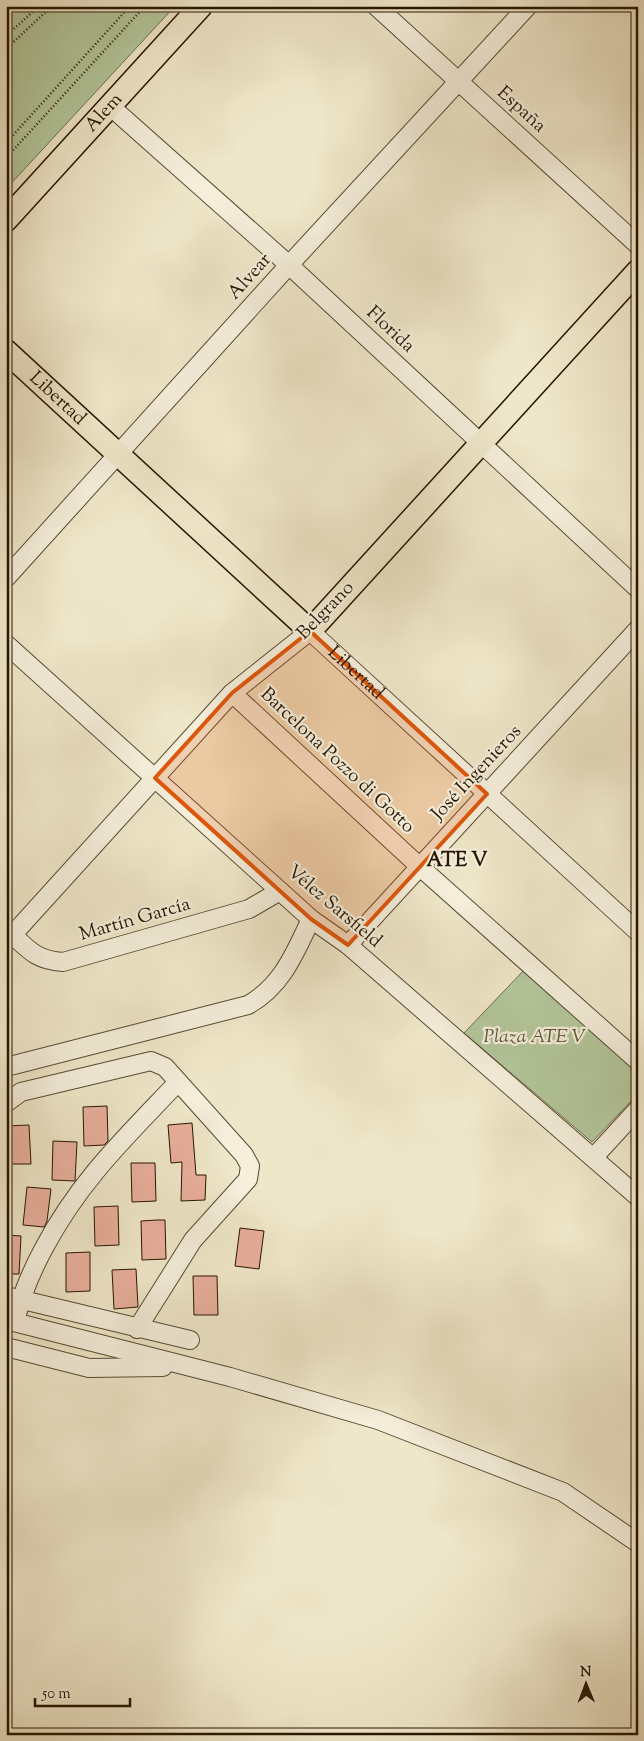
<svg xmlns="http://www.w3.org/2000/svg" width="644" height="1741" font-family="'Sorts Mill Goudy',serif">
	<rect width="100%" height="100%" fill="#efe7c9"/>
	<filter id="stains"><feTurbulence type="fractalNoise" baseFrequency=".004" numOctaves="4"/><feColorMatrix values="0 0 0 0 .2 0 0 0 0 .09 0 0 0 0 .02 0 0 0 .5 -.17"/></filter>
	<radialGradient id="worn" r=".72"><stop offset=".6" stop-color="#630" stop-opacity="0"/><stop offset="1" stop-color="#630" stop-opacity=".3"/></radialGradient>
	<!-- green -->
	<path fill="#b3c79b" stroke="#6c6e4e" d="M6 6H175L6 189Z
		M526 968 638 1072V1094L592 1142 464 1033Z"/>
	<!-- building -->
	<path fill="#e9af9c" stroke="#261500" d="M107 1106 108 1141 104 1145 84 1146 83 1107Z
		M192 1123 196 1175H206L205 1200 181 1201 182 1162 171 1163 168 1125Z
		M29 1125 31 1164H7L6 1126Z
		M53 1141 77 1142 75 1181 52 1180Z
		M131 1163H155L156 1201 132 1202Z
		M27 1187 51 1189 47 1221 44 1227 23 1225Z
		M118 1206 119 1245 95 1246 94 1207Z
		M157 1220H165L166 1259 142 1260 141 1221Z
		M240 1228 264 1231 259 1269 235 1266Z
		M6 1235 21 1236 19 1274H6Z
		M90 1252V1291L66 1292V1253Z
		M136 1269 138 1307 114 1309 112 1270Z
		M193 1276H217L218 1315H194Z"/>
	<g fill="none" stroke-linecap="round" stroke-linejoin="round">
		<!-- minor casing -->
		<g stroke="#584a32" stroke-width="20">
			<g id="minor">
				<path d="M376 6 638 245"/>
				<path d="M110 106 289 265 638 589"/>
				<path d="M6 578 289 265 528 6"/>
				<path d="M6 644 311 919 348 945 638 1197"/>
				<path d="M232 693 419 866 638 1061"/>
				<path d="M6 929C27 947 33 960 63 962L249 909 280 891"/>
				<path id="s1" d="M6 942 232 693 310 631 638 932"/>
				<path d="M348 945 638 629"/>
				<path d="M6 1067 248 1005C282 986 295 953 311 919"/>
				<path d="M6 1103 21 1092 151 1061 165 1067 244 1155 250 1166 248 1179 193 1240 137 1329"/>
				<path d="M594 1157 638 1109"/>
				<path d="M6 1296 190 1340"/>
				<path d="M6 1320 230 1377 378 1420 563 1492 638 1543"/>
				<path d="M15 1322C21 1296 31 1272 44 1248 80 1180 126 1137 178 1082"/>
				<path d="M6 1347 89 1368 163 1367"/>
			</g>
		</g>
		<!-- major casing -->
		<g stroke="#261500" stroke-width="25">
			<g id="major">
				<path id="s2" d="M6 220 201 6"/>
				<path id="s3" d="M6 351 310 631 638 271"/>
			</g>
		</g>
		<!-- path -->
		<path stroke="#261500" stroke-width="2.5" stroke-dasharray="1 2.5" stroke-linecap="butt" d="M6 36 39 6
			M6 49 52 6
			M6 143 130 6
			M6 158 145 6"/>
		<!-- minor -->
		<use href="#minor" stroke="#f5efdc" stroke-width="18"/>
		<!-- major -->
		<use href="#major" stroke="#efe7c9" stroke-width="22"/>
	</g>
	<!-- marked area -->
	<path fill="#de560b" fill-opacity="0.2" stroke="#de560b" stroke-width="4" stroke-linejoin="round" d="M310 631 487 794 348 945 311 919 155 778 232 693Z"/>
	<g text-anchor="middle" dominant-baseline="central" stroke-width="4.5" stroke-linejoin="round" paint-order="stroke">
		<!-- street labels -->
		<g font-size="19" fill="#261500" stroke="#f5efdc">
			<text transform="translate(521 110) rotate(42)">España</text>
			<text stroke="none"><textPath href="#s2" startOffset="145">Alem</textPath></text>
			<text transform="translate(250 277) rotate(-48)">Alvear</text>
			<text transform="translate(390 330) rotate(43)">Florida</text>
			<text stroke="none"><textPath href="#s3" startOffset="70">Libertad</textPath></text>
			<text transform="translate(326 611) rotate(-46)">Belgrano</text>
			<text stroke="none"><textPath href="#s1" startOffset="498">Libertad</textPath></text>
			<text transform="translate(337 761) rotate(43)">Barcelona Pozzo di Gotto</text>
			<text transform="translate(477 773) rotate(-47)">José Ingenieros</text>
			<text transform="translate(334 907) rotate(40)">Vélez Sarsfield</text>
			<text transform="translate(135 920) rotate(-16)">Martín García</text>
		</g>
		<!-- park labels -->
		<g font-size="19" font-style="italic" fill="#575336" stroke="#f5efdc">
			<text x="535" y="1037">Plaza ATE V</text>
		</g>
		<!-- neighbourhood labels -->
		<g font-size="20" font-weight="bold" fill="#261500" stroke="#f5efdc">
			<text x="457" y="861">ATE V</text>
		</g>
	</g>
	<!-- margin -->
	<rect width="644" height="1741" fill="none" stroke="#efe7c9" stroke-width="25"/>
	<rect x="8" y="8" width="629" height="1726" fill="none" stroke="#261500" stroke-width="2.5"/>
	<rect x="12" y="12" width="619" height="1716" fill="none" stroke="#261500"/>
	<!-- north arrow -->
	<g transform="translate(586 1684) rotate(359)" stroke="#f5efdc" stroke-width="4" paint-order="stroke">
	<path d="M0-4L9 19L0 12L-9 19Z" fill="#261500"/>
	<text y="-8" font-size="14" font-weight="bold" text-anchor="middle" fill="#261500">N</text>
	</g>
	<!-- scale -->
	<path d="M35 1698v8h95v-8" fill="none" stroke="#261500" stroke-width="2.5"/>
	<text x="42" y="1698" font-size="15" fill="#261500" stroke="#f5efdc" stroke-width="4" paint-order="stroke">50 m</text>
	<rect width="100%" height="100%" filter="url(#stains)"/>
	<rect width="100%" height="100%" fill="url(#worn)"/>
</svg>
